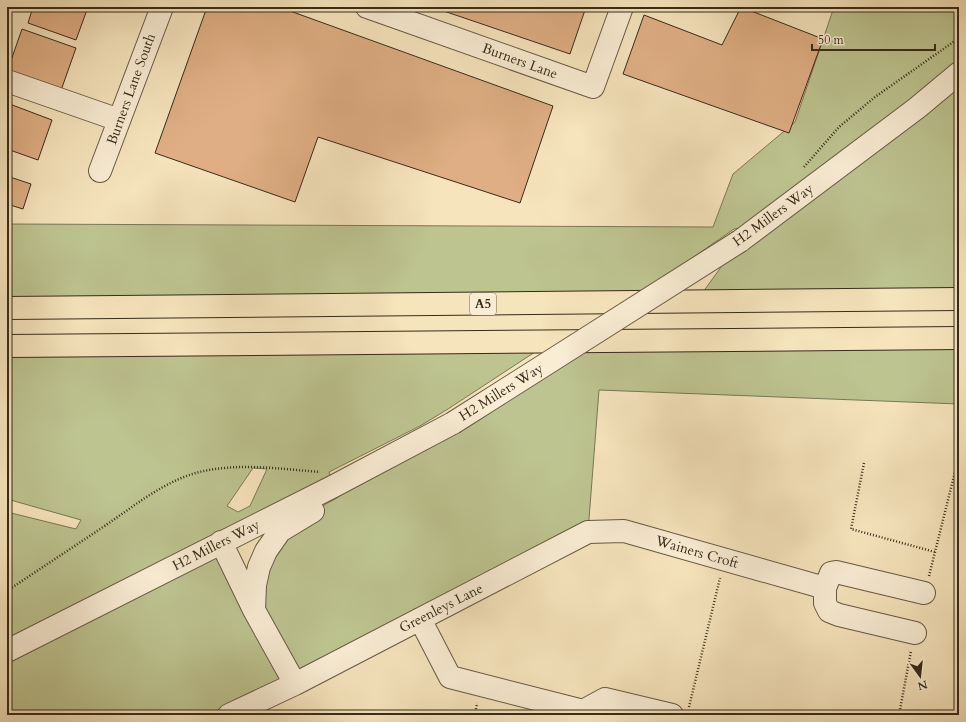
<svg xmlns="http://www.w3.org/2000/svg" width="966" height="722" font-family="Cardo,serif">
	<rect width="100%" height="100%" fill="#f6e4bd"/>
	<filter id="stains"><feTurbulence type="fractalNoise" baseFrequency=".005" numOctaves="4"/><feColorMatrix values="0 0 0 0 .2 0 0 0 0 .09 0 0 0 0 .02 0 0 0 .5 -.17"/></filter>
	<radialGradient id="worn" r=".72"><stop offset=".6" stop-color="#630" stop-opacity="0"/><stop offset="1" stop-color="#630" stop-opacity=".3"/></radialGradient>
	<!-- green -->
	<path fill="#bdc490" stroke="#7a7855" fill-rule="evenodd" d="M834 7H959V299L703 292 740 241 763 224 734 229 629 302 7 303V224L713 227 733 174 795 122Z
		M959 338V404L599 390 588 532 229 715H7V512L76 529 81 520 7 499V348L535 352 448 409 420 426 329 472 334 486 221 542 255 585 300 518 337 498 380 462 602 341ZM253 468 267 469 250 506 238 512 227 506Z"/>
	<!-- building -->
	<path fill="#dfae84" stroke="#372b1a" d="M33 7H88L76 40 28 23Z
		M207 7H279L553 106 520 203 318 137 295 202 155 153Z
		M432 7H586L570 54Z
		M741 7 823 39 789 133 623 74 644 15 722 45Z
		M22 29 76 48 59 96 7 72Z
		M7 103 52 120 38 160 7 149Z
		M7 176 31 184 23 209 7 204Z"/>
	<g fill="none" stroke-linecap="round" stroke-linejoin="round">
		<!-- minor casing -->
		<g stroke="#675943" stroke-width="24">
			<path id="minor" d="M367 7 593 87 622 7
				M7 81 119 120
				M100 171 162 7
				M740 241 917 108 959 73
				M221 542 254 610 295 684
				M825 588V603L829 611 839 615 915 633
				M254 610 255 585 259 567 266 551 280 531 313 511
				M420 619 450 677 583 711 605 699 672 715
				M7 651 334 486 453 423
				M229 715 295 684 588 532 624 531 825 588 831 573 836 572 924 593"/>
		</g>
		<!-- highway casing -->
		<g stroke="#372b1a" stroke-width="24">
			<path id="highway" d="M7 308 959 299
				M7 346 959 338"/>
		</g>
		<!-- path -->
		<path stroke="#372b1a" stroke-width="2.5" stroke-dasharray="1 2" stroke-linecap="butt" d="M804 167 839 127 875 97 959 38
			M864 463 851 529 935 552
			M929 576 956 468
			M7 591C41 568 75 546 109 523 138 503 169 478 204 471 242 463 282 469 320 472
			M689 707 720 578
			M475 715 477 703
			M899 715 911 651"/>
		<!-- minor -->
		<use href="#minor" stroke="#f9edd4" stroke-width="22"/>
		<!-- highway -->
		<use href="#highway" stroke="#f6e4bd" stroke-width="22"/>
		<!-- minor-bridge casing -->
		<g stroke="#675943" stroke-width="24" stroke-linecap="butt">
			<path id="minor-bridge" d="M453 423 740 241"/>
		</g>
		<!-- minor-bridge -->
		<use href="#minor-bridge" stroke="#f9edd4" stroke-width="22"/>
	</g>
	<g text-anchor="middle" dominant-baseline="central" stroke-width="3" stroke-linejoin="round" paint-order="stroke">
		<!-- shield labels -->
		<rect fill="#f9edd4" stroke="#716552" stroke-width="1" x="470" y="293" width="26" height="22" rx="3"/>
		<g font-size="13" font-weight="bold" fill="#372b1a">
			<text x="483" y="304">A5</text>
		</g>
		<!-- street labels -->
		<g font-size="14" fill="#372b1a" stroke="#f9edd4">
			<text transform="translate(520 61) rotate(20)">Burners Lane</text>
			<text transform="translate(131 89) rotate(-70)">Burners Lane South</text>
			<text transform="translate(773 215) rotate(-36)">H2 Millers Way</text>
			<text transform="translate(501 392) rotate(-32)">H2 Millers Way</text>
			<text transform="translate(216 545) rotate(-27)">H2 Millers Way</text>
			<text transform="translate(697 552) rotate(16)">Wainers Croft</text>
			<text transform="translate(441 608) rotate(-27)">Greenleys Lane</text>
		</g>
	</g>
	<!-- margin -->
	<rect width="966" height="722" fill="none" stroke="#f6e4bd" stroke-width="24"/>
	<rect x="8" y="8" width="950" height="706" fill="none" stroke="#372b1a" stroke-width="2"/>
	<rect x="12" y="12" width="942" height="698" fill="none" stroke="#372b1a"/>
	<!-- north arrow -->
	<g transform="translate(920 676) rotate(165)" stroke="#f9edd4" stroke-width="3" paint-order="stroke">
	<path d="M0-3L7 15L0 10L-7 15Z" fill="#372b1a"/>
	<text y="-6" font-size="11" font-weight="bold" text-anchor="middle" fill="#372b1a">N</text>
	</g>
	<!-- scale -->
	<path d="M812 44v6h123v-6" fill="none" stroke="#372b1a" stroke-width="2"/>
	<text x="818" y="44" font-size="12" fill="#372b1a" stroke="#f9edd4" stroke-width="3" paint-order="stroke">50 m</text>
	<rect width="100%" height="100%" filter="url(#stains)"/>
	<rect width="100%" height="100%" fill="url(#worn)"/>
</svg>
